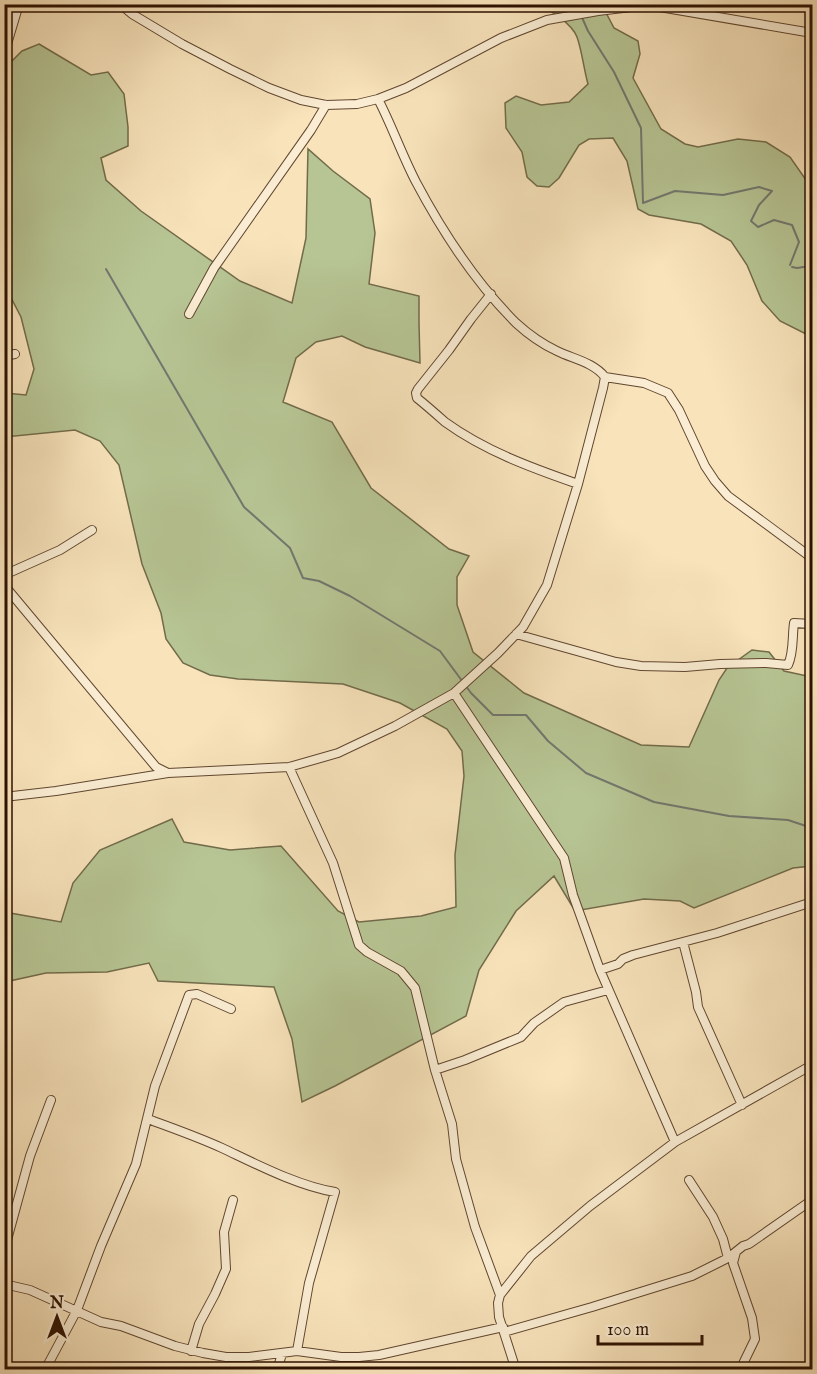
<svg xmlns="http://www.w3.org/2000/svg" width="817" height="1374" font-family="'IM FELL English',serif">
	<rect width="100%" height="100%" fill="#f8e3bb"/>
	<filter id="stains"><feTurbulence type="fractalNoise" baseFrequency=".00333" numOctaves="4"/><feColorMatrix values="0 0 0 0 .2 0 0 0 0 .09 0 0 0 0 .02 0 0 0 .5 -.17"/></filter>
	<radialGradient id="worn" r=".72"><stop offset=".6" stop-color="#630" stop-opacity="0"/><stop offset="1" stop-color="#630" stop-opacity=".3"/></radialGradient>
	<!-- green -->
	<path fill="#b7c594" stroke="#726b4a" stroke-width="1.5" d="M537 5H602L614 28 638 41 640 54 633 78 661 129 685 144 698 147 738 139 766 142 790 157 806 180 812 185V337L780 321 762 301 747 265 731 241 701 224 649 215 638 209 627 161 613 138 589 139 579 145 559 178 549 187 537 186 527 177 522 152 506 128 505 103 516 96 541 105 569 102 588 84C584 70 582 51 577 37 572 24 550 9 537 5Z
		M39 44 91 75 108 72 124 94 128 127V146L101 158 106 180 141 211 240 281 292 303 306 238 308 149 333 171 370 199 375 233 369 284 419 296V323L420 363 365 347 342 336 316 342 296 358 283 402 332 422 371 488 449 549 469 556 457 577V605L473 652 524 693 641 745 689 747 719 680 727 668 752 650 769 652 784 671 812 677V866L793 868 694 908 680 901 644 899 575 911 554 876 516 911 479 970 466 1016 335 1086 302 1102 292 1039 274 987 158 981 149 963 107 972 46 973 5 982 4 912 61 922 73 883 100 850 172 819 184 842 230 850 281 846 338 911 359 922 421 916 456 907 455 855 464 776 462 751 447 729 400 703 343 684 238 679 210 675 183 663 166 639 161 613 142 564 119 465 100 441 75 430 5 437V393L26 395 34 369 21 317 9 294 5 289V68L22 51Z"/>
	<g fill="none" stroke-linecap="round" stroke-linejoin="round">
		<!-- stream -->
		<path stroke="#72786f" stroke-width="2" d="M576 4 588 31 614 72 641 128 643 203 675 191 723 195 759 187 772 191 759 205 751 221 758 227 774 220 792 225 799 242 790 265
			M792 267 797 268 810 266 811 259 809 254H812
			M106 269 244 507 290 548 303 578 319 581 350 596 440 651 471 693 493 715H526L548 741 586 773 654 802 729 816 788 820 812 828"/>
		<!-- minor casing -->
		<g stroke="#60462f" stroke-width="10">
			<path id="minor" d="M120 4 132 14 182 44 230 69 269 88 301 100 326 105 357 104 378 99 406 88 501 38 547 20 598 11 648 5 812 33
				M4 54 19 4
				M491 294 471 319 449 350 418 389 416 393 417 398C427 406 436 414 445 422 485 451 532 468 578 484
				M189 314 214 268 311 130 326 105
				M4 356 15 354
				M605 377 644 383 668 393 679 410 705 466 715 481 728 496 812 558
				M4 575 60 550 92 530
				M4 585 156 767 168 773 289 767 338 753 395 726 454 693 498 653 523 627 547 585 578 484 603 388 605 377C593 362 573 359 557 351 542 344 528 334 516 323 476 283 442 231 416 182 402 155 392 126 378 99
				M516 634 616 662 641 666 685 667 720 664 766 663 788 665C794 652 792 637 794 623L812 624
				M454 693 564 858 573 895 600 970 675 1142
				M289 767 333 863 359 945 367 952 401 971 415 988 435 1070 452 1124 456 1159 475 1227 500 1295
				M4 797 56 791 168 773
				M683 942 696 992 698 1007 742 1105
				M600 970 618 964 623 959 633 955 717 933 812 902
				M435 1070 465 1060 521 1037 534 1023 564 1002 608 990
				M148 1119C172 1128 198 1137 222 1148 256 1164 298 1186 335 1192L309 1283 297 1351
				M689 1180 713 1217 723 1239 728 1258
				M4 1251 30 1156 51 1100
				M736 1252 733 1263 752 1318 755 1339 740 1370
				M4 1284 30 1290 101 1322 121 1326 175 1346 203 1353 226 1357H249L297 1351 341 1357H359L379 1355 503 1327
				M504 1332 592 1307 692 1276 728 1258 743 1246 749 1244 812 1200
				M191 1351 199 1324 215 1294 226 1269 224 1232 233 1200
				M45 1370 77 1310 101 1246 136 1164 155 1086 189 995 197 994 231 1009
				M277 1370 282 1354
				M516 1370 499 1317 498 1303 500 1295 531 1256 590 1206 675 1142 812 1065"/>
		</g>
		<!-- minor -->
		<use href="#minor" stroke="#faedd3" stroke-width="8"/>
	</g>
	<!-- margin -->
	<rect width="817" height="1374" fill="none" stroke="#f8e3bb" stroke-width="24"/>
	<rect x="6" y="6" width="805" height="1362" fill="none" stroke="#2d1100" stroke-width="3"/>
	<rect x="12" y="12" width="793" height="1350" fill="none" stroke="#2d1100" stroke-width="1.5"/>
	<!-- north arrow -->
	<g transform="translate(57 1317)" stroke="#faedd3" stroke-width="4.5" paint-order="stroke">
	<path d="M0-4.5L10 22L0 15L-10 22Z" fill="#2d1100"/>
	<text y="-9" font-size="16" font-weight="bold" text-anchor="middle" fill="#2d1100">N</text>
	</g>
	<!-- scale -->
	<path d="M598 1335v9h104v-9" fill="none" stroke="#2d1100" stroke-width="3"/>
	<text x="607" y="1335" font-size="18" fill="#2d1100" stroke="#faedd3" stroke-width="4.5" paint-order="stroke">100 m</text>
	<rect width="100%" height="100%" filter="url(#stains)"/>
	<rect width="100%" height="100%" fill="url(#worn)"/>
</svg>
